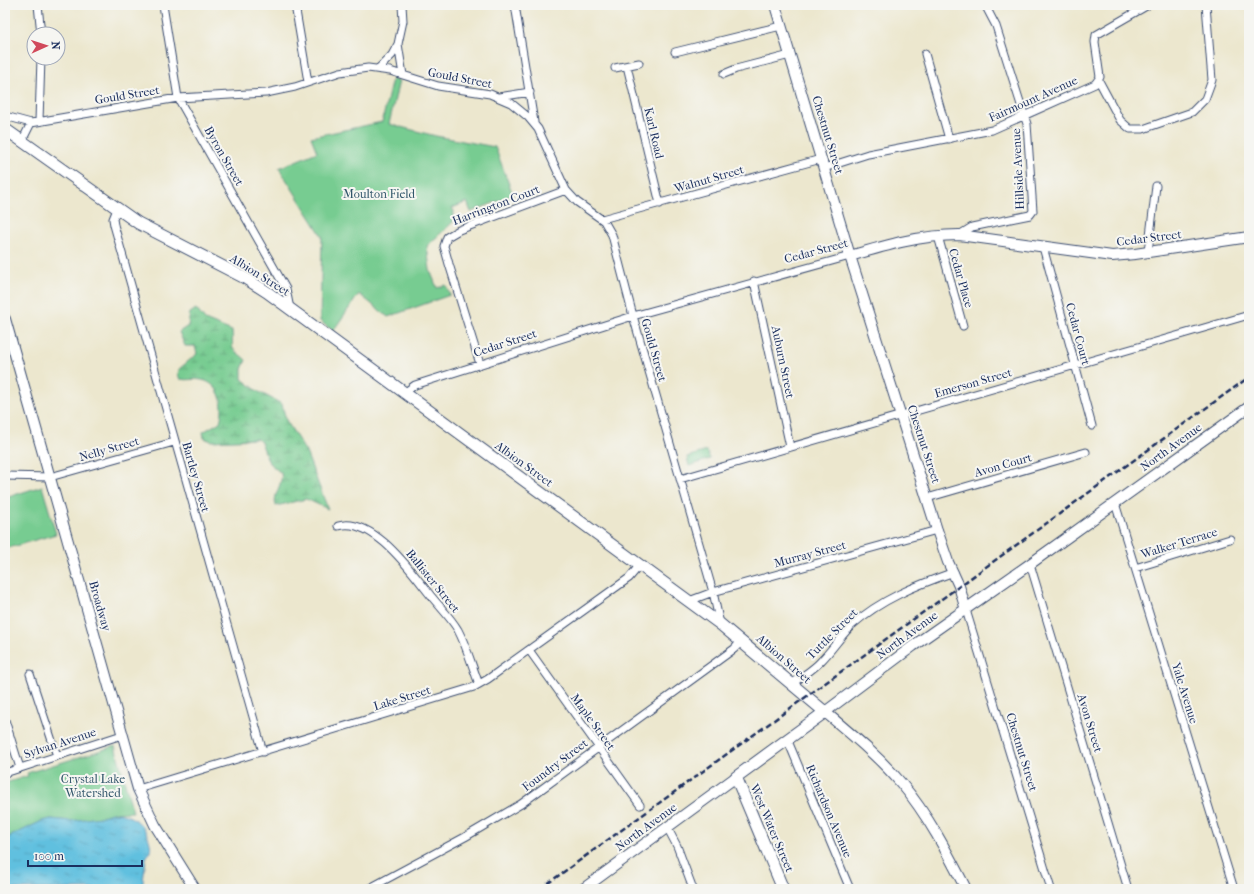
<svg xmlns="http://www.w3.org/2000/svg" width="1254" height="894" font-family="'IM FELL French Canon',serif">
	<defs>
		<pattern id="wetland-marsh" width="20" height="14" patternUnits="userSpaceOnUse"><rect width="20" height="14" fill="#77cc91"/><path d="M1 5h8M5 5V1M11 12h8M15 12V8" fill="none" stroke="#61a67a"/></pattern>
		<pattern id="water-ripples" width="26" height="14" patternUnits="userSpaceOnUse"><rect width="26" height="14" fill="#61c0df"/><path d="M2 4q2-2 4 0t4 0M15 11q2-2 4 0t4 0" fill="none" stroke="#4f9cb8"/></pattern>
	</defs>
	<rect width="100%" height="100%" fill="#f6f6f2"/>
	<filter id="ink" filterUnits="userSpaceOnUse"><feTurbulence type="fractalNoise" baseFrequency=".025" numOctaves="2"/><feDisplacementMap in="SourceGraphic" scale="8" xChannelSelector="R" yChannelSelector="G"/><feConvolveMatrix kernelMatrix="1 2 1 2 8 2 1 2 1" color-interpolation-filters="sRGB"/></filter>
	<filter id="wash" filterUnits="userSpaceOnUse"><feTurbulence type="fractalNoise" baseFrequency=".012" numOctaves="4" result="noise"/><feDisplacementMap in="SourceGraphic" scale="16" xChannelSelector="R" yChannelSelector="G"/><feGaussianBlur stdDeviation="0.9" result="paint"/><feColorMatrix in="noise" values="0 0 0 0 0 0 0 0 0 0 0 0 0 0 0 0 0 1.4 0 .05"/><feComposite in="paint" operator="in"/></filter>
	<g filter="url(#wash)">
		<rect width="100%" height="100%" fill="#ece7ce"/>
		<!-- green -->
		<path fill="#77cc91" stroke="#497e78" d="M392 79 399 81 389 124 436 136 495 147 513 195 471 212 467 202 452 208 454 211 453 222 427 246 430 270 437 288 446 285 450 295 388 317 359 294 333 331 320 321 322 236 279 168 317 152 311 137 382 122Z
			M707 451 710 459 689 466 687 457Z
			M42 486 56 534 5 549V498Z
			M115 746 133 812 112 813 100 817 71 821 51 819 42 821 5 839V783L28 776 27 773Z"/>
		<!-- wetland -->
		<path fill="url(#wetland-marsh)" stroke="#497e78" d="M196 309 205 320 232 331C234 355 228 344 246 360L242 369V379L259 392 282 404 286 420 306 452 328 509 306 499 276 506C272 494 284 484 281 473L269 463 261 442 257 439 211 441 204 438 203 432 220 422C225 406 221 384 202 380 195 378 188 381 180 379L178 375 179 369 197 354 195 346H185L179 332 188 326 190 313Z"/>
		<!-- water -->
		<path fill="url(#water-ripples)" stroke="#3e789e" d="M112 813C135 813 149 828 151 850L146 858 142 889H5V839L42 821 51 819 71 821 100 817Z"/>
	</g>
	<g filter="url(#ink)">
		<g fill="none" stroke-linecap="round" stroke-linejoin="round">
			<!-- street casing -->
			<g stroke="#3a4b6f" stroke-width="9">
				<path id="street" d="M38 5 41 34
					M163 5 178 98 286 289 290 309
					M295 5 308 82
					M402 5 403 21 398 44 403 75
					M515 5 534 122
					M675 52 781 26
					M925 54 949 139
					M627 66 660 204
					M615 68 639 63
					M378 69 392 55 398 44
					M724 74 736 69 790 55
					M1099 81 1120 120 1130 129H1143L1192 112 1205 99 1212 80 1206 5
					M499 97 530 92
					M5 116 31 123 178 98 266 93 295 87 340 72 368 68 390 71 438 86 490 94 511 103 528 117 538 129 566 190 577 202 604 221 612 235 633 316 713 592 720 624
					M39 121 41 58
					M22 141 31 123
					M824 168 868 154 992 130 1095 84 1100 77 1095 42 1096 35 1148 5
					M117 209 113 219 114 225 263 752
					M602 219 821 159
					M959 235 972 227 1030 215 1033 211 1027 124 996 26 985 5
					M938 236 963 326
					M1043 247 1092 426
					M1148 252 1156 186
					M754 281 790 447
					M480 364 449 264 444 246 447 237 459 230 566 190
					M404 393 415 385 633 316 850 256
					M5 476 50 477 174 442
					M680 479 1249 315
					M927 498 1086 452
					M1115 503 1234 889
					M338 526C373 515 413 574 431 596 440 607 451 618 458 630 467 647 472 666 479 684
					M1030 564 1128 889
					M1135 568 1230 539
					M689 601 713 592 937 530
					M966 610 1051 889
					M529 650 640 805
					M30 674 57 756
					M792 684C802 676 813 670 821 661 832 650 840 637 851 626 881 599 917 585 954 572
					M5 720 20 768
					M788 741 850 889
					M5 773 122 735
					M138 789 474 687 488 679 629 578 640 565
					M667 827 677 846 693 889
					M368 889 465 837 521 804 734 649 742 641"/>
			</g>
			<!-- secondary casing -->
			<g stroke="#3a4b6f" stroke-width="12">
				<path id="secondary" d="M775 5 850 256 937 530 948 562 959 586 966 610
					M850 256C887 245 921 235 959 235L1112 256 1135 254 1249 237
					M5 319 138 789 155 825 195 889
					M583 889 736 777
					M966 889C947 852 928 815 901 783 879 757 851 734 825 712L913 646 1030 564 1249 407"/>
			</g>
			<!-- primary casing -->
			<g stroke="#3a4b6f" stroke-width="13">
				<path id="primary" d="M5 129 138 223 245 278 267 292 720 624 825 712 736 777 783 889"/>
			</g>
			<!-- street -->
			<use href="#street" stroke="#fff" stroke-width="7"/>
			<!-- secondary -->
			<use href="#secondary" stroke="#fff" stroke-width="10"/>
			<!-- primary -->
			<use href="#primary" stroke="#fff" stroke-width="11"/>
			<!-- rail -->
			<path stroke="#1b2f5e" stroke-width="2.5" stroke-dasharray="6 3" stroke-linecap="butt" d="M540 889 1249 377"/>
		</g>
	</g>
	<g text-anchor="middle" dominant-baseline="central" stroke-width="4" stroke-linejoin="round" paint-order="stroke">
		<!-- street labels -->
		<g font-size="12" fill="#1b2f5e" stroke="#f6f6f2">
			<text transform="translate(460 78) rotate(11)">Gould Street</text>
			<text transform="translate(127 95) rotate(-9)">Gould Street</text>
			<text transform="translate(1033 99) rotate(-24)">Fairmount Avenue</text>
			<text transform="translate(654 133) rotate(77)">Karl Road</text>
			<text transform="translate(828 135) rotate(73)">Chestnut Street</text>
			<text transform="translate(224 156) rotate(60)">Byron Street</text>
			<text transform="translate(1018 169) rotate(-93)">Hillside Avenue</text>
			<text transform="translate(709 179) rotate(-16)">Walnut Street</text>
			<text transform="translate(496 205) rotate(-21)">Harrington Court</text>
			<text transform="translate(1149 238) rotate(-7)">Cedar Street</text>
			<text transform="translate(816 251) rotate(-15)">Cedar Street</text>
			<text transform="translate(260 275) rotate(32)">Albion Street</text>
			<text transform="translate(961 278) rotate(74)">Cedar Place</text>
			<text transform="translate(1078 334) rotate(75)">Cedar Court</text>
			<text transform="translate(505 343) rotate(-18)">Cedar Street</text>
			<text transform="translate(654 350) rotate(74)">Gould Street</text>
			<text transform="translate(783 362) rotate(78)">Auburn Street</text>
			<text transform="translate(973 383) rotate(-16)">Emerson Street</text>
			<text transform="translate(924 444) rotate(72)">Chestnut Street</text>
			<text transform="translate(1171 447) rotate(-36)">North Avenue</text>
			<text transform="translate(109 449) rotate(-16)">Nelly Street</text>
			<text transform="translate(524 464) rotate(36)">Albion Street</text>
			<text transform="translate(1003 465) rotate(-16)">Avon Court</text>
			<text transform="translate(196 477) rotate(74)">Bartley Street</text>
			<text transform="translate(1179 543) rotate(-17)">Walker Terrace</text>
			<text transform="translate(810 554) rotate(-15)">Murray Street</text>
			<text transform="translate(433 581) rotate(51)">Ballister Street</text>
			<text transform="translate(100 606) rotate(74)">Broadway</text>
			<text transform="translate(832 634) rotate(-45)">Tuttle Street</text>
			<text transform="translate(907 635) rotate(-36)">North Avenue</text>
			<text transform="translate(784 659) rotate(41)">Albion Street</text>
			<text transform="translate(1185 693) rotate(73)">Yale Avenue</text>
			<text transform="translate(402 698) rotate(-17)">Lake Street</text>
			<text transform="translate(593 722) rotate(54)">Maple Street</text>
			<text transform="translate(1090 723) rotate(73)">Avon Street</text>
			<text transform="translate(60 743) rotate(-18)">Sylvan Avenue</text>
			<text transform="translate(1022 752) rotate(73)">Chestnut Street</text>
			<text transform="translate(555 765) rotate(-37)">Foundry Street</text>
			<text transform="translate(829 811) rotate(67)">Richardson Avenue</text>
			<text transform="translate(646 827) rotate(-36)">North Avenue</text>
			<text transform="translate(772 828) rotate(67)">West Water Street</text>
		</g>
		<!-- park labels -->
		<g font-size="12" fill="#32566b" stroke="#f6f6f2">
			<text x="379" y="194">Moulton Field</text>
			<text x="93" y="779">Crystal Lake<tspan x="93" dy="14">Watershed</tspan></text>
		</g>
	</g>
	<!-- margin -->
	<rect width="1254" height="894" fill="none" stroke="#f6f6f2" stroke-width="20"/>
	<!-- north arrow -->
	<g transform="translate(46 46) rotate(87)"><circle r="19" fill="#f6f6f2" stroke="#9ea6b7"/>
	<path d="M0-3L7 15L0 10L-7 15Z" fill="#d1495b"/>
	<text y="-6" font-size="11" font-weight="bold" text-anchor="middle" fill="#1b2f5e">N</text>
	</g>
	<!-- scale -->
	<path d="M28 860v6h114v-6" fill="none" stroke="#1b2f5e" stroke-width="2"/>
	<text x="34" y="860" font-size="12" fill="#1b2f5e" stroke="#f6f6f2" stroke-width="3" paint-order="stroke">100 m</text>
</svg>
